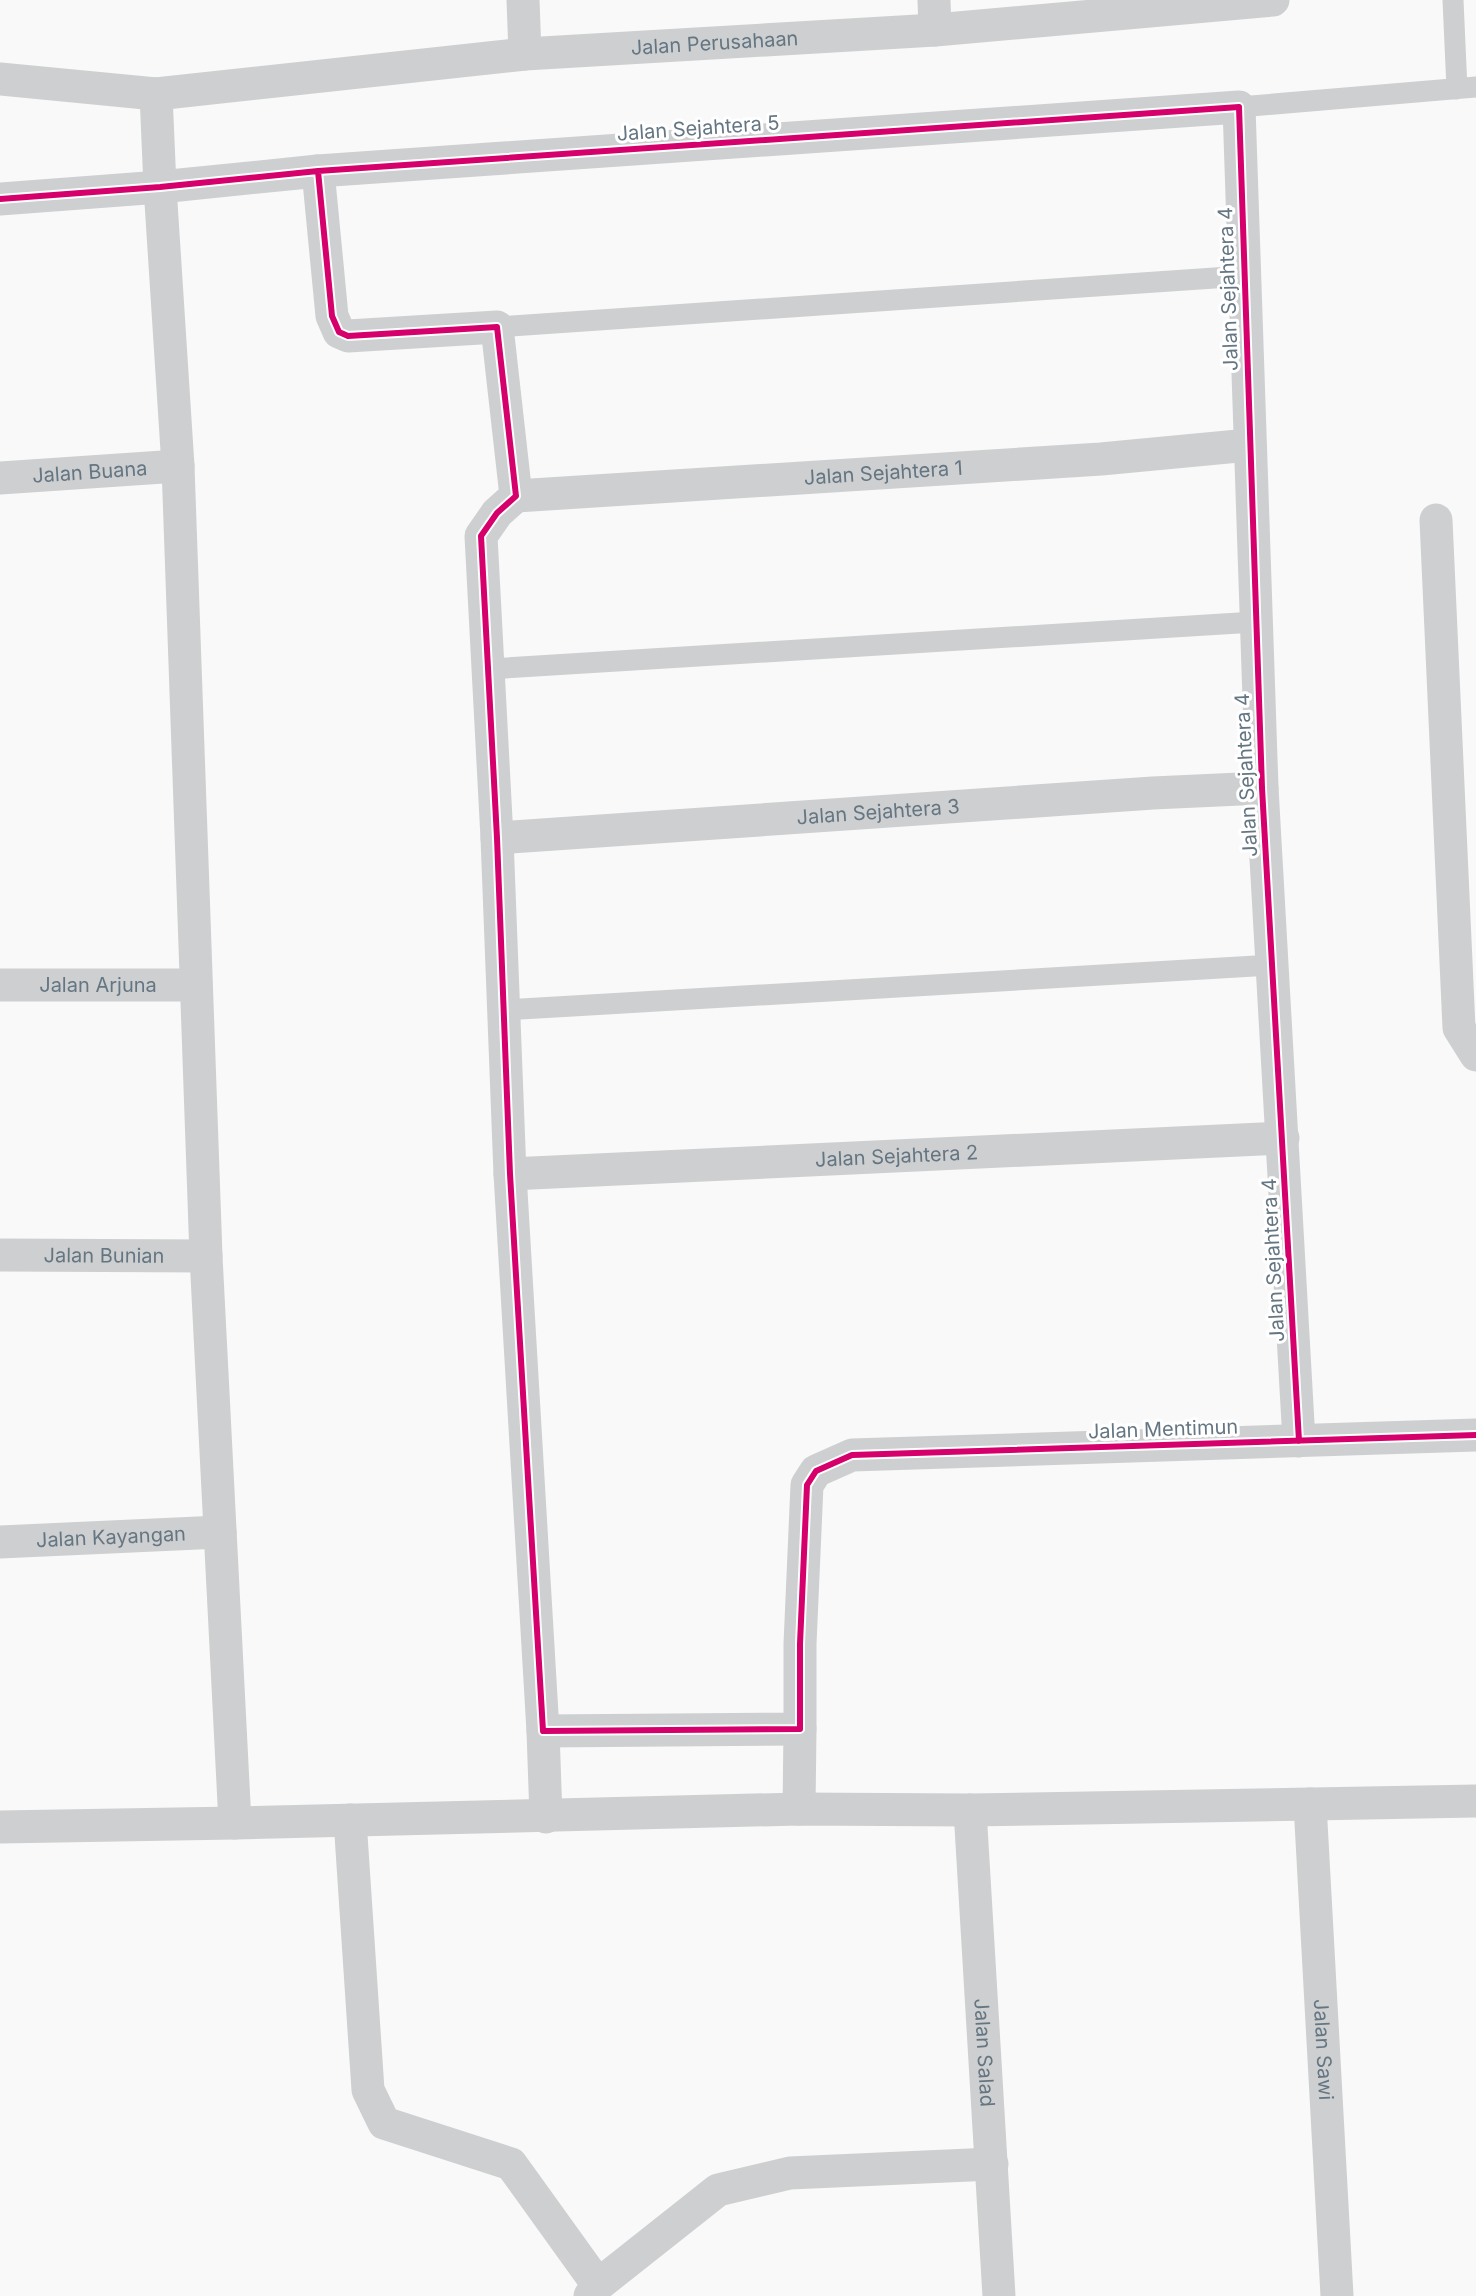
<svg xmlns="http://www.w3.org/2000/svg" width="1476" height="2296" font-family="Inter,sans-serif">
	<rect width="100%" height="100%" fill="#f9f9f9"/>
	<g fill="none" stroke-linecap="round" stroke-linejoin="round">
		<!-- lane -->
		<path stroke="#cecfd0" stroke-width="21" d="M1453 0 1457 89
			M1239 107 1476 87
			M497 327 1244 276
			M488 669 1255 622
			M505 1010 1273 965"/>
		<!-- street -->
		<g stroke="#cecfd0" stroke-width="33">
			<path d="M523 0 525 54"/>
			<path d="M934 0 935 30"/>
			<path d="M0 79 156 94 160 187 178 466 206 1256 235 1823"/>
			<path id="s1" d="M156 94 525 54 935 30 1273 0"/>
			<path d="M318 171 332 316 339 332 348 336 497 327 516 496 497 513 481 536 497 838 510 1174 543 1731 800 1729V1644L807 1485 816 1471 852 1455 1476 1435"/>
			<path d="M0 199 160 187 318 171 1239 107 1262 788 1299 1441"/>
			<path id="s2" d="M0 478 178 466"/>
			<path id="s3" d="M516 496 1101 459 1249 445"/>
			<path d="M1436 520 1459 1028 1476 1055"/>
			<path id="s4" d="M497 838 1153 793 1262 788"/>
			<path id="s5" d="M0 985H195"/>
			<path id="s6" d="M510 1174 1283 1138"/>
			<path id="s7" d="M0 1255 206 1256"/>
			<path id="s8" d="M0 1542 220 1532"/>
			<path d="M543 1731 546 1817"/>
			<path id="s9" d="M1310 1804 1337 2296"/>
			<path d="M799 1809 800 1729"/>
			<path id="s10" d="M970 1810 999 2296"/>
			<path d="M350 1820 368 2090 384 2123 511 2164 598 2285"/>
			<path d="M0 1827 235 1823 799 1809 970 1810 1476 1801"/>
			<path d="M590 2296 598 2285 718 2190 790 2173 992 2164"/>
		</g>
		<!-- cycleway casing -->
		<g stroke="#fff" stroke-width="10">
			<path id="cycleway" d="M318 171 332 316 339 332 348 336 497 327 516 496 497 513 481 536 497 838 510 1174 543 1731 800 1729V1644L807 1485 816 1471 852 1455 1476 1435
				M0 199 160 187 318 171 1239 107 1262 788 1299 1441"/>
		</g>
		<!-- cycleway -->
		<use href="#cycleway" stroke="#d6006c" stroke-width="6"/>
	</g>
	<g text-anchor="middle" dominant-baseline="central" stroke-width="6" stroke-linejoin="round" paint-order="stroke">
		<!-- street labels -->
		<g font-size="20" fill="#657683" stroke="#fff">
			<text stroke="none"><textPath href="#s1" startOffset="561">Jalan Perusahaan</textPath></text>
			<text transform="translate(698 128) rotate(-4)">Jalan Sejahtera 5</text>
			<text transform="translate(1228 289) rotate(-92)">Jalan Sejahtera 4</text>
			<text stroke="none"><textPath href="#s2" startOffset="90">Jalan Buana</textPath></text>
			<text stroke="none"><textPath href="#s3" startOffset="368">Jalan Sejahtera 1</textPath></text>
			<text transform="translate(1246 775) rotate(-93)">Jalan Sejahtera 4</text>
			<text stroke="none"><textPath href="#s4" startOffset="382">Jalan Sejahtera 3</textPath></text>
			<text stroke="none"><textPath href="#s5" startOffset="98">Jalan Arjuna</textPath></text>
			<text stroke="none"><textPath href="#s6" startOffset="387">Jalan Sejahtera 2</textPath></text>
			<text stroke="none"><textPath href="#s7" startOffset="104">Jalan Bunian</textPath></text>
			<text transform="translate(1273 1260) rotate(-93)">Jalan Sejahtera 4</text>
			<text transform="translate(1163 1429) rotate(-2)">Jalan Mentimun</text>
			<text stroke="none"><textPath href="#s8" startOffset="111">Jalan Kayangan</textPath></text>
			<text stroke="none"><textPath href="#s9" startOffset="246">Jalan Sawi</textPath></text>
			<text stroke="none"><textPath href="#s10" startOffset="243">Jalan Salad</textPath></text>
		</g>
	</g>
</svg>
